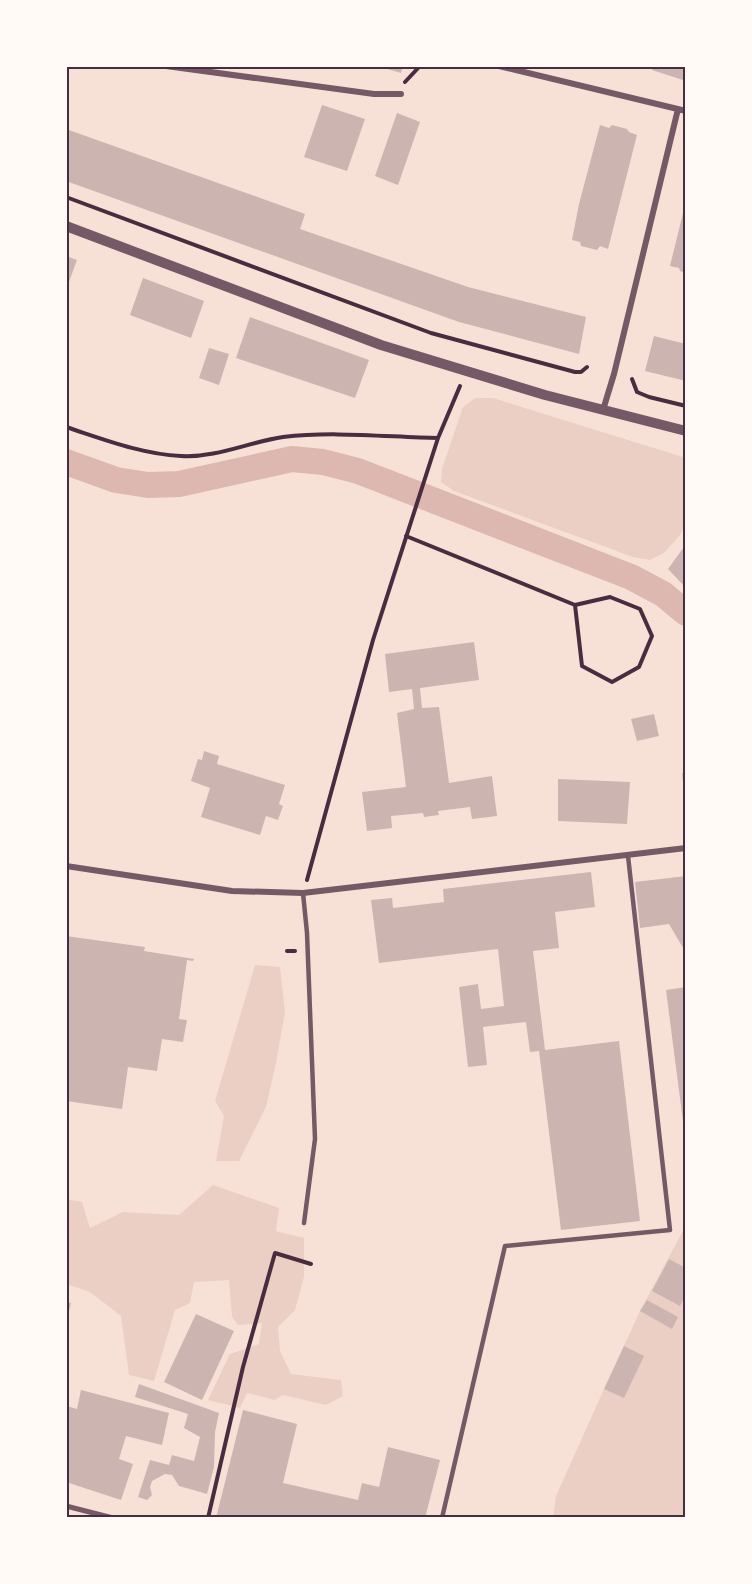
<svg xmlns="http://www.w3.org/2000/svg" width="752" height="1584" font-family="Raleway,sans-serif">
	<rect width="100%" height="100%" fill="#f7e1d7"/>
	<!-- green -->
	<path fill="#ebcfc5" d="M475 398H493L686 458V519L681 534 664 553 650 560 633 557 454 491 441 482 442 469 463 407Z
		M255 965 280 967 285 1012 276 1063 266 1107 239 1161H216L224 1116 215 1101Z
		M213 1185 279 1208 276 1231 304 1238V1277L295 1310 278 1327 280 1351 291 1374 341 1380 343 1396 326 1405 283 1395 275 1400 247 1393 240 1408 208 1400 230 1354 259 1344 262 1323 238 1325 232 1317 229 1280 194 1282 190 1303 175 1310 154 1381 129 1375 121 1316 90 1292 66 1284V1199L82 1202 90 1228 123 1212 179 1215Z
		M686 1225V1518H553L556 1496 604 1389 640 1311Z"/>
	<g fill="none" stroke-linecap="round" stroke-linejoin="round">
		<!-- canal -->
		<path stroke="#dcb8b0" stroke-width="26" d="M66 462 116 480 148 485 179 484 292 459 323 462 358 471 631 577 663 594 686 613"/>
	</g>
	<!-- building -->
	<path fill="#ccb4b1" d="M377 66H403L401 73Z
		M653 66H686V81L652 70Z
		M322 105 365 119 347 171 304 157Z
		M397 113 420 122 398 185 375 176Z
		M600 125 609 128 612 125 627 129 629 132 637 135 608 249 600 246 597 250 581 246 580 242 572 240 579 204Z
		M66 129 305 214 300 229 468 287 586 317 579 354 459 322 66 181Z
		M685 205H686V273L680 271 679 268 670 266Z
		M66 256 77 260 66 290Z
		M143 278 204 301 191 338 130 315Z
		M250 317 369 360 355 398 236 358Z
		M654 336 686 344V381L645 371Z
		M209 348 229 354 219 385 199 378Z
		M686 544V588L668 569Z
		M474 642 479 680 420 688 422 708 439 707 449 783 492 776 497 816 472 819 470 807 438 811 439 815 424 817 423 813 391 816 392 828 367 831 362 792 406 787 397 713 414 709 412 689 389 692 385 654Z
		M654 714 659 736 637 741 631 719Z
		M204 751 219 756 217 764 285 785 279 804 283 806 278 820 266 816 260 835 201 817 210 788 191 781 198 759 202 760Z
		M682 773H686V792H684Z
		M558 779 630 782 627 824 558 821Z
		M591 872 595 907 555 912 559 948 533 951 545 1050 619 1041 640 1221 561 1230 539 1051 530 1052 526 1022 483 1027 487 1065 468 1067 459 987 478 984 481 1009 504 1006 498 949 379 963 371 900 392 898 393 908 444 902 443 889Z
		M686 876V953L669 924 640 928 635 882Z
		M66 936 145 947 144 951 194 959 193 961 187 960 179 1019 187 1020 183 1042 162 1039 157 1071 128 1067 122 1109 66 1101Z
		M686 987V1129H684L666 990Z
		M669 1259 686 1268V1294L680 1306 652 1291Z
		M647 1300 678 1317 672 1329 640 1311Z
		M66 1302 71 1303 67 1319H66Z
		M196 1314 234 1331 202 1400 164 1382Z
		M624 1346 644 1356 624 1398 604 1389Z
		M139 1384 219 1413 215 1432 214 1467 207 1494 179 1486 172 1475 165 1474 152 1481 150 1487 152 1495 147 1500 138 1497 150 1460 169 1465 172 1455 194 1461 200 1437 184 1428 188 1414 135 1397Z
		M81 1390 169 1413 162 1445 126 1436 119 1459 133 1464 121 1500 66 1482V1406L77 1409Z
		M243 1410 297 1424 283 1483 358 1500 362 1483 379 1487 388 1447 440 1460 425 1518H216Z"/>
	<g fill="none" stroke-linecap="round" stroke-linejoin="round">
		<!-- path -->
		<path stroke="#4a2c40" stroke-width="4" d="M405 82 420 66
			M66 197 431 333 575 372H581L587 367
			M632 379 637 392 649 397 686 406
			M66 427C103 439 141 454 181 456 216 458 249 442 283 437 333 431 388 437 438 438L460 386
			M406 536 575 605 610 597 640 609 652 636 639 667 612 682 582 666 575 605
			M307 880 373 640 438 438
			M287 951H295
			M208 1518 243 1367 275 1253 311 1264"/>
		<!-- service -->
		<path stroke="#755966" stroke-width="4.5" d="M303 893 307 933 315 1139 304 1223
			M442 1518 505 1246 670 1230 628 856"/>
		<!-- pedestrian -->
		<path stroke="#755966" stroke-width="5" d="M66 1506 113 1518"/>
		<!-- minor -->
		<path stroke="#755966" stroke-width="6" d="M166 66 374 94H401
			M499 66 686 111
			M603 410 614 374 678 109
			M66 866 232 891 303 893 686 848"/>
		<!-- tertiary -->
		<path stroke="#755966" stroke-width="10" d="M66 226 381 345 545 395 686 431"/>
	</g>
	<!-- border -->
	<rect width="752" height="1584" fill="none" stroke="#fffaf5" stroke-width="135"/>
	<rect x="68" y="68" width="616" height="1448" fill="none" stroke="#4a2c40" stroke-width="2"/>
</svg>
